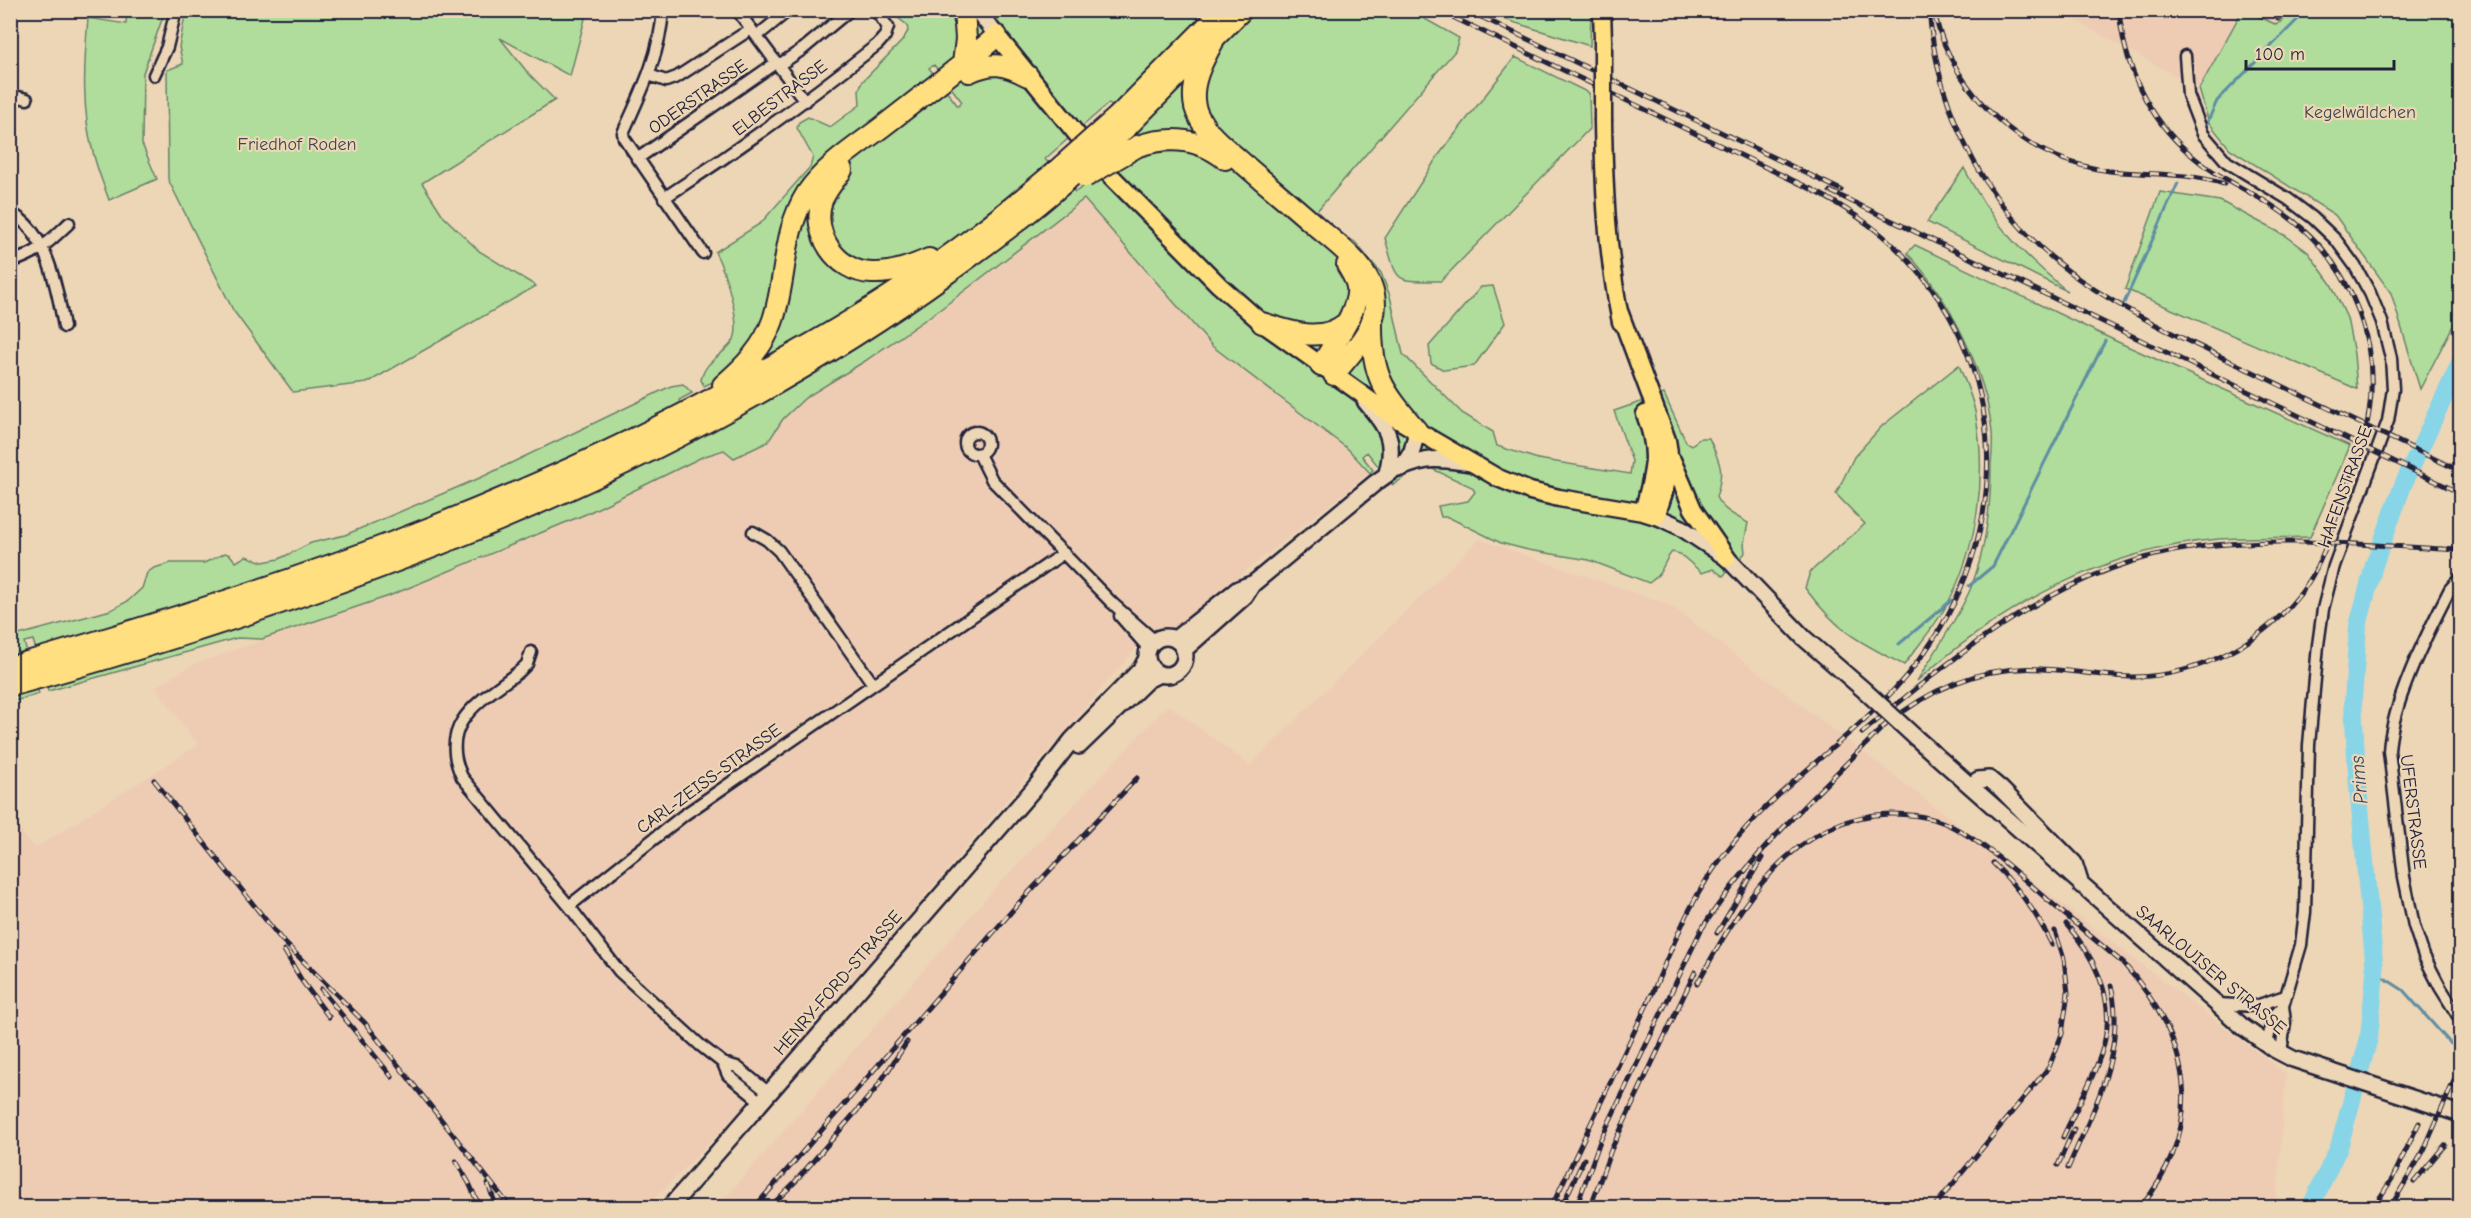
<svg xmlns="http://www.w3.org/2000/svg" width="2471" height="1218" font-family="'Comic Neue',sans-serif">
	<rect width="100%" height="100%" fill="#edd6b6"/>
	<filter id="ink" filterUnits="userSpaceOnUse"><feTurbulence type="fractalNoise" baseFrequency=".0167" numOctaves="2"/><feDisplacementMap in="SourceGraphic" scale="12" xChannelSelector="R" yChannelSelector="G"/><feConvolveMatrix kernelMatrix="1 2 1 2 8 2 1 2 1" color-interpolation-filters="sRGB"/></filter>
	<g filter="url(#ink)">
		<!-- built -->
		<path fill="#eeccb4" d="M2058 11H2242L2199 89Z
			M2247 11H2292L2277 25Z
			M1084 199 1212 346 1348 449 1370 473 1172 629 1152 634 1137 647 744 1108 646 1207H11L10 817 35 848 198 745 155 687 194 664 389 596 586 514 702 457 724 450 767 442 783 419 805 398 865 361 942 308Z
			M1479 539 1670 605 2286 1074 2276 1207H717L996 887 1168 705 1250 765Z"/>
		<!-- green -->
		<path fill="#b0dd9b" stroke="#69806b" stroke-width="1.5" fill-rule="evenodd" d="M1409 10 1459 38 1455 51 1316 212 1346 240 1350 239 1355 242 1381 273 1390 296 1403 354 1462 413 1493 432 1497 446 1538 459 1630 474 1632 461 1614 411 1664 394 1686 442 1691 445 1701 438H1709C1720 463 1725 469 1716 497 1722 510 1736 516 1748 523L1744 543 1745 553 1723 576 1713 569 1702 573 1680 554 1672 552C1662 563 1665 572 1649 583L1589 560 1528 550 1501 543 1448 517H1441L1438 506 1468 501 1475 492 1472 487 1428 467 1415 470 1393 485 1367 452 1362 456 1373 470 1370 473 1348 449 1212 346 1084 199 942 308 865 361 805 398 783 419 768 442 734 458 724 450 702 457 586 514 389 596 262 639 237 638 48 691 33 640 24 642 39 694 11 702V637L111 610 128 601 142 588 147 573 154 568 171 563H204L225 553 230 555 236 562 246 556 263 562 279 559 311 543 345 535 482 477 671 386 683 384 692 393 679 400 700 436 735 417 715 381 704 386 701 380C705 360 723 356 733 341 743 325 724 269 715 252L761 223 810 167 813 157 797 128 799 122 808 117 830 127 860 105 859 90 862 82 902 41 908 31 907 25 889 11ZM934 65 962 102 958 106 929 68ZM1109 103 1128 126 1138 146 1119 164 1075 192 1045 159Z
			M127 11H165L143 73 142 144 157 179 109 200C104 186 98 171 94 156 81 112 84 63 88 18L126 24Z
			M186 11H587L570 76 500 38 528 73 555 100 422 183 444 217 479 251 536 286 367 383 293 392 233 310 168 179 167 70 183 64 179 47Z
			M1486 11H1591L1590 46 1503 19Z
			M2242 11H2247L2277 25 2292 11H2460V312L2420 389 2391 293 2335 215 2230 149 2209 123 2199 89Z
			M1515 57 1589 93 1590 128 1441 281C1393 281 1398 284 1385 238L1438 156Z
			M1964 168C1990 221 2022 254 2067 291L1927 222Z
			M2160 192 2220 201 2286 236 2308 252 2331 284 2347 318 2354 354 2357 389 2125 289Z
			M1915 245 2120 343 2350 446 2310 537C2280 538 2249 537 2219 539 2105 549 2001 606 1917 681 1935 652 1956 621 1970 590 1986 550 1991 507 1991 464 1992 454 1993 443 1992 432 1986 371 1949 297 1907 253Z
			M1493 286 1505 323 1474 366 1444 370 1431 363 1429 346 1481 287Z
			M1959 365C1965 382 1974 400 1976 417 1987 478 1977 546 1949 601 1937 624 1919 644 1904 665 1857 641 1837 631 1805 588L1810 572 1865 524 1836 494 1854 457 1882 426Z"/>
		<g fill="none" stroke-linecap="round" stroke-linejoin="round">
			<!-- stream -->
			<path stroke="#5f8da3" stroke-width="3" d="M2207 123 2217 101 2307 10
				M2124 303 2178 183
				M1969 586 1993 566 2105 341
				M1899 644 1952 600
				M2375 972 2403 990 2451 1044"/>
			<!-- river -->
			<path stroke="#88d5e8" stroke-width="18" d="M2310 1208 2339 1147 2369 1038 2375 972 2357 775 2353 701 2358 626 2374 565 2403 485 2460 363"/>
			<!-- street casing -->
			<g stroke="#22223b" stroke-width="15">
				<path id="street" d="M663 10C660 55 641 93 623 133L624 138 703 253
					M737 10 805 101
					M757 36 789 10
					M2185 56 2188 95 2203 134 2227 162 2288 199 2313 218 2336 240 2355 266 2370 293 2382 322 2391 358 2393 389 2388 421 2334 566 2323 609 2318 645 2309 745 2305 912 2301 945 2283 1006 2285 1022 2281 1053
					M779 65 803 49 850 10
					M154 75 167 47 176 10
					M649 75 666 81 677 77 751 29
					M10 95 27 99
					M637 159 777 62
					M664 198C738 150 809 99 878 44L885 36 888 27 875 10
					M10 213C47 229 58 292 64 327
					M10 262C38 254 49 242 69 223
					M965 443a11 11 0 1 1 22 0a11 11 0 1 1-22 0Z
					M979 454 992 480 1112 603 1155 641
					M753 532 767 540 779 551 873 684
					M2460 578 2450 589C2427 634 2392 701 2389 751L2404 877 2414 926 2424 956 2440 987 2460 1019
					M1120 616 1149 649
					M531 652 527 664 521 670C483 700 436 721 462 777L569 906 619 971 700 1045 723 1063 737 1067 769 1093
					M569 906 684 815 1064 553
					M2217 1004 2256 1006 2285 996
					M2267 1044 2273 1017 2283 1006
					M723 1063 728 1075 761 1102"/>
			</g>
			<!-- secondary casing -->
			<g stroke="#22223b" stroke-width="20">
				<path id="secondary" d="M977 10 997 36
					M1365 401C1387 428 1396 439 1387 473
					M1401 468C1431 456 1440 459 1471 463
					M1656 516 1680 527 1727 558 1804 638 1864 690
					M1147 656a19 19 0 1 1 38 0a19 19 0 1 1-38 0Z
					M1175 639 1238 589 1254 583 1375 483 1406 461 1412 451 1417 431
					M1184 650 1245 596 1252 585
					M1915 737 2243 1027 2274 1049 2293 1059 2460 1114
					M1079 746 1147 680 1159 674
					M1971 786 1978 780 1989 779 2001 789 2074 863 2081 885
					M669 1208 1037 785 1072 740 1141 669 1147 658"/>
			</g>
			<!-- primary casing -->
			<g stroke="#22223b" stroke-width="21">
				<path id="primary" d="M1602 10 1603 40
					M997 36 1109 174 1219 285 1262 323 1395 418 1498 478 1530 491 1559 498 1643 512 1656 516C1666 489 1673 468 1667 440L1619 311
					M1603 121C1604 189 1607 255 1621 322
					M1672 460 1693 509 1727 558
					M1643 512C1654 471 1660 454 1645 414"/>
			</g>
			<!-- highway casing -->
			<g stroke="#22223b" stroke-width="24">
				<path id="highway" d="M1213 42C1202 62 1190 84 1195 107 1201 129 1221 144 1238 159 1264 182 1291 204 1317 227 1332 240 1349 252 1361 268 1369 278 1375 291 1375 305 1375 331 1349 355 1334 375
					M963 64 966 39 964 10
					M969 72C994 61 1004 64 1028 76
					M1119 115 1223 10
					M1128 126 1242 10
					M1138 146C1169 136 1199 138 1225 159
					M842 170C835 179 827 189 822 200 811 233 836 272 872 273 892 274 911 267 929 259
					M1372 321C1371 377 1383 390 1417 431
					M1262 323C1290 331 1319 344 1345 324
					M1321 366C1332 345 1360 310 1357 287 1356 279 1351 272 1347 265
					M723 385C744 367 764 347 773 320 787 278 782 232 807 193 825 166 857 146 882 127 921 97 960 67 997 36
					M10 667C274 591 521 507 761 372 838 330 914 284 983 230 1008 211 1032 191 1056 171
					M10 686C339 595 671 473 949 272 989 243 1029 214 1066 181"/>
			</g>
			<!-- street -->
			<use href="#street" stroke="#edd6b6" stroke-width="10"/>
			<!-- secondary -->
			<use href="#secondary" stroke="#edd6b6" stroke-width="15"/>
			<!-- primary -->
			<use href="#primary" stroke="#ffdf80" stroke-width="16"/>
			<!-- highway -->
			<use href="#highway" stroke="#ffdf80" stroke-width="20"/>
			<!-- rail casing -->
			<g stroke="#22223b" stroke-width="5">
				<path id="rail" d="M1438 10 1811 189C1841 205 1869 222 1894 246 2015 361 2015 537 1915 665 1860 736 1780 781 1726 852 1689 899 1672 949 1648 1003
					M1467 10 1841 190
					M1929 10C1938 118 1990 216 2079 279 2132 316 2194 344 2251 371 2321 405 2391 438 2460 471
					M2261 11V10
					M2269 14 2271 10
					M1935 16C1955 97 2027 161 2110 171 2149 175 2186 172 2224 184
					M2278 19 2283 10
					M1830 191 2460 493
					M1862 733C1962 650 2065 564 2198 547 2284 536 2374 546 2460 550
					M154 780 281 939 365 1023 511 1208
					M1993 863C2018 887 2037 913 2052 945
					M1717 933 1762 858
					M284 950 302 981 329 1017
					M1697 984C1739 907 1793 815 1891 814 1910 814 1932 817 1949 825 1983 842 2011 868 2040 893 2067 917 2095 940 2123 963 2192 1040 2208 1125 2140 1208
					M321 989 392 1077
					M2063 1137C2076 1108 2099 1069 2105 1039 2115 997 2093 954 2066 924
					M456 1161 469 1183 480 1208
					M2058 1165 2074 1129
					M2068 1168C2093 1110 2127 1050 2111 985
					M2414 1182 2445 1145
					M488 1184 497 1208
					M754 1208 1018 904 1137 778
					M769 1208 794 1183 875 1090 907 1042
					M1551 1208 1651 996
					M1561 1208 1584 1159
					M1576 1208 1600 1141 1701 930C1751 853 1819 792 1883 727 1929 689 1982 665 2042 669 2073 670 2104 677 2135 677 2198 676 2262 643 2301 593 2320 568 2329 538 2339 509 2348 485 2357 462 2364 437 2387 350 2353 259 2277 209 2248 189 2215 177 2189 153 2147 117 2124 65 2119 10
					M1590 1208 1611 1150 1695 972
					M1933 1208 2049 1067 2062 1034 2068 993 2064 959 2055 931
					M2373 1208 2392 1179 2419 1123
					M2390 1208 2424 1150 2460 1067"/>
			</g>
			<!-- rail -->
			<use href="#rail" stroke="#edd6b6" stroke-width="3" stroke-dasharray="9" stroke-linecap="butt"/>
			<!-- secondary-bridge casing -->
			<g stroke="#22223b" stroke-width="20" stroke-linecap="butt">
				<path id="secondary-bridge" d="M1864 690 1915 737"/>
			</g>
			<!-- primary-bridge casing -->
			<g stroke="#22223b" stroke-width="21" stroke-linecap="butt">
				<path id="primary-bridge" d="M1603 40V121"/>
			</g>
			<!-- highway-bridge casing -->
			<g stroke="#22223b" stroke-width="24" stroke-linecap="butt">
				<path id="highway-bridge" d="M1056 171 1119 115
					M1085 177 1138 146
					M1066 181 1128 126"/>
			</g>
			<!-- secondary-bridge -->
			<use href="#secondary-bridge" stroke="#edd6b6" stroke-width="15"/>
			<!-- primary-bridge -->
			<use href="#primary-bridge" stroke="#ffdf80" stroke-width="16"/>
			<!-- highway-bridge -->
			<use href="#highway-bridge" stroke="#ffdf80" stroke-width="20"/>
		</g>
	</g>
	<g text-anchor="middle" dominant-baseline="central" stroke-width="4.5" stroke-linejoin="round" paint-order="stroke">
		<!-- street labels -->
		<g font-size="18" fill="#22223b" stroke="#edd6b6">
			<text transform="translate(698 97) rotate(-35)">ODERSTRASSE</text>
			<text transform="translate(780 98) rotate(-37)">ELBESTRASSE</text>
			<text transform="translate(2345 487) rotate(-70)">HAFENSTRASSE</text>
			<text transform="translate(709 779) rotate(-36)">CARL-ZEISS-STRASSE</text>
			<text transform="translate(2413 812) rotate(83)">UFERSTRASSE</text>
			<text transform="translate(2211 970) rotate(40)">SAARLOUISER STRASSE</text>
			<text transform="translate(838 983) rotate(-49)">HENRY-FORD-STRASSE</text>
		</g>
		<!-- park labels -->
		<g font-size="18" fill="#3e474e" stroke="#edd6b6">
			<text x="2360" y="112">Kegelwäldchen</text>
			<text x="297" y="144">Friedhof Roden</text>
		</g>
		<!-- water labels -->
		<g font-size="20" font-style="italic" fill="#36465e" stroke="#edd6b6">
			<text transform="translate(2359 780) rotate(-95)">Prims</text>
		</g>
	</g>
	<!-- margin -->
	<rect width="2471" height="1218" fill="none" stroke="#edd6b6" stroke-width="36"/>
	<rect x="18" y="18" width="2435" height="1182" fill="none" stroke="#22223b" stroke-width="2" filter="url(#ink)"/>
	<!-- scale -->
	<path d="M2246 60v9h148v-9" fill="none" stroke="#22223b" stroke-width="3"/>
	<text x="2255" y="60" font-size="18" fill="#22223b" stroke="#edd6b6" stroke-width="4.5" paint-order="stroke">100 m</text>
</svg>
